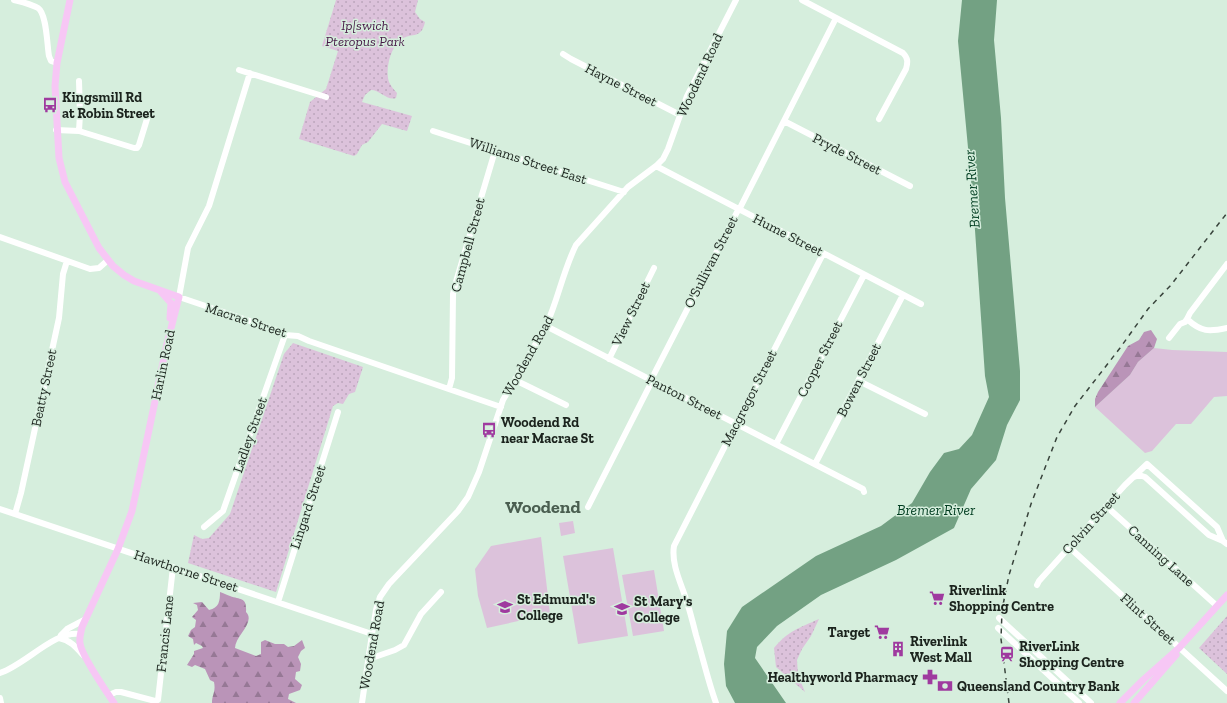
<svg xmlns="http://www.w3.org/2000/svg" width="1227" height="703" font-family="'Zilla Slab',serif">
	<defs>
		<pattern id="forest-firs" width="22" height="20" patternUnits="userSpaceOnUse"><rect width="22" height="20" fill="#ba94b8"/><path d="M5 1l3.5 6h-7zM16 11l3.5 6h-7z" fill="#967895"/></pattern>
		<pattern id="park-dots" width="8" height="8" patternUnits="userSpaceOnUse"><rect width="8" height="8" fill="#dcc2db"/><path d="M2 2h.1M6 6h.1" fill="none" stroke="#bca6bc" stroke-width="1.8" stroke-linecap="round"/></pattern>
	</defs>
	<rect width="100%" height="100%" fill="#d6eedd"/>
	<!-- green -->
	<path fill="#dcc2db" d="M1154 348 1172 350 1227 352V396L1214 397 1191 424H1176L1152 451 1145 453 1095 407 1130 375 1138 362Z
		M573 521 575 533 561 536 559 523Z
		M541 537 550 614 487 628 478 596 475 569 491 546Z
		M613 548 628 636 578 644 563 556Z
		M654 570 664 631 633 636 622 575Z"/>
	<!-- forest -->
	<path fill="url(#forest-firs)" d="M1151 330 1157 339 1154 348 1138 362 1130 375 1095 407V399L1098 392 1128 346 1139 340 1144 332Z
		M220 592C224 593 226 595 230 596 241 600 247 597 246 612 256 622 235 636 235 648L256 656 261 654V642L265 640 275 644H284L288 647 294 646 302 640 305 648 301 651 298 657 301 664 300 671 296 672 295 679 302 685 300 690 289 694 288 699 296 703H212C212 694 216 692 214 682L210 680 205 669 195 665 192 667 187 665 194 654V651L203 648 202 646 196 643 194 645 193 639 188 636 191 630 195 627 196 620 192 617 198 610 197 605 193 603 202 602 209 610C219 608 220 601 220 592Z"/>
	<!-- park -->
	<path fill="url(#park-dots)" d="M336 0H418L415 12 420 19 425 22C421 41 410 31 399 41 390 50 385 70 389 82 391 86 394 90 397 93L396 98C387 101 380 90 371 90L365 95 362 102 412 116 407 131 382 124 368 142 362 145 357 154 354 156 299 139 310 102 326 89 338 51 322 46Z
		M293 343 363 367 355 392 349 394 343 404 338 403 333 406 276 592 188 563 194 535 202 539 209 538 230 514 284 354Z
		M1227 616V674L1199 648Z
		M819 619 811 636 802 649 797 660 798 675 805 692 776 667 774 648C788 631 799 628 819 619Z"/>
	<!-- water -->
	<path fill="#73a183" d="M962 0H997L994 40 1001 118 1005 198 1020 371V400L1007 425 996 460 971 489 954 528 896 560 821 595 777 626 757 647 755 658 786 703H735L726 686 724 664 727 631 742 607 816 556 881 526 912 503 930 472 944 453 959 449 972 435 989 397 985 376 973 201 958 41Z"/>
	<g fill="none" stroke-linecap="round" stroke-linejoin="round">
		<!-- minor -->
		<path stroke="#fff" stroke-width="6" d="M14 0C22 2 31 4 38 8 47 14 47 46 49 56L51 61 57 63
			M802 0 903 53C908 58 908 62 906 69L879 119
			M563 54 571 59 680 115
			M239 70 326 97
			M250 73 209 206 188 248 179 297 276 330 285 335 298 336 309 341 501 407
			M784 121 910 186
			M56 130 79 131 134 148H137L139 145 147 119
			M79 131 80 114 79 81
			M433 131 624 192
			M656 166 921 304
			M0 237 90 269 99 268 108 260
			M1227 264 1190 313 1187 319C1201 332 1209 332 1227 328
			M546 326 863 489 864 492
			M1169 338 1180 324 1185 322 1187 319
			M609 359 654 268
			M515 380 566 405
			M859 381 925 414
			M449 389 452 378 453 294 455 285 495 151
			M776 444 864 275
			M815 464 903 295
			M1134 477 1139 475 1145 477 1209 535 1223 541 1227 544
			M1106 506 1217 606
			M588 507 651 383 652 378 737 212 740 208 836 18
			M0 509 372 634
			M15 514 21 493 59 318 63 274 67 261
			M204 527 223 511 285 335
			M1069 547 1227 691
			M1037 585 1039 581 1125 485 1147 464 1217 527 1223 541
			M278 602 338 412
			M999 618 1091 703
			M998 628 1079 703
			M61 635 67 629 86 619
			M59 638C70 640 76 647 83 655
			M369 659 395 650 404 645 421 614 441 592
			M0 673C25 665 55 630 80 634
			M109 695 116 692H121L155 701 158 700 173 567
			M0 698 1 703
			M362 703 372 634 376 610 380 597 389 584 458 511 468 497 479 472 503 400 546 326C558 300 563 271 576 245L628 187 656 166 663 159 668 149 687 96 736 0
			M716 703C708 681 703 658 696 635 693 623 690 611 686 599 681 583 671 564 674 546L823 254"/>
		<!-- major -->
		<path stroke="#f7c7f5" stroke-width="7" d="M70 0 57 63 55 86 59 158 65 182 99 248 113 266 124 275 134 281 179 297 167 344 132 511 118 549 82 627C81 632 79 638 80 643 81 655 106 691 114 703
			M161 292 171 303 170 318
			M1120 703 1143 680 1179 648 1227 595
			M1134 703 1176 655"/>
		<!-- rail -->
		<path stroke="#39443c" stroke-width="1.5" stroke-dasharray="5 5" stroke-linecap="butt" d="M1009 703 1001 639 1002 610 1009 575 1031 504 1057 437 1075 406 1120 348 1148 309 1171 285 1227 213"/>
	</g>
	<!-- icons -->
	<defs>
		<g id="bus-bare" transform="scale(1.2)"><path d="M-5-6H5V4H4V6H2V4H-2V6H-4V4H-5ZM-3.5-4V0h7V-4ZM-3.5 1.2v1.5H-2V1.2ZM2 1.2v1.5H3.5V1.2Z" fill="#9f3a9f" stroke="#d6eedd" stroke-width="2.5" paint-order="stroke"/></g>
		<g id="supermarket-bare" transform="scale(1.2)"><path d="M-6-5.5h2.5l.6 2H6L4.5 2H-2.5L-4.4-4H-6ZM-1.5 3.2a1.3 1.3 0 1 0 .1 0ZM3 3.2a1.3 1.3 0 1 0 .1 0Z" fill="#9f3a9f" stroke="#d6eedd" stroke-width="2.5" paint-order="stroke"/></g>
		<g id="school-bare" transform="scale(1.2)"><path d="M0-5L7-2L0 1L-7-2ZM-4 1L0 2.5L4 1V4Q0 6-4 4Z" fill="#9f3a9f" stroke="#d6eedd" stroke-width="2.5" paint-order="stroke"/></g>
		<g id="building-bare" transform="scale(1.2)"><path d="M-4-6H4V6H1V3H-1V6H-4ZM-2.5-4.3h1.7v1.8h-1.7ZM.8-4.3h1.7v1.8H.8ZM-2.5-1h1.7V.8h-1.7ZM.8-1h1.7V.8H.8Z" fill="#9f3a9f" stroke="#d6eedd" stroke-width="2.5" paint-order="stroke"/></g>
		<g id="station-bare" transform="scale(1.2)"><path d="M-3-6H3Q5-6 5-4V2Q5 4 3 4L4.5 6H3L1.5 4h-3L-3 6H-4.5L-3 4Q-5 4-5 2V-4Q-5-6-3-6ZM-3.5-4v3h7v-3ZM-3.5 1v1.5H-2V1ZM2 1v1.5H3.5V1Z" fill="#9f3a9f" stroke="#d6eedd" stroke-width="2.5" paint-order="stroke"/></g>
		<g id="pharmacy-bare" transform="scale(1.2)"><path d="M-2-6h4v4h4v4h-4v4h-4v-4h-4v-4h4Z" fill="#9f3a9f" stroke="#d6eedd" stroke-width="2.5" paint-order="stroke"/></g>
		<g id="bank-bare" transform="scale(1.2)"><path d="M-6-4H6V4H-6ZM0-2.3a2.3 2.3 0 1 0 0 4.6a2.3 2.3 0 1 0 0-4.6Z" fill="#9f3a9f" stroke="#d6eedd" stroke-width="2.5" paint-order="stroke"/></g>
	</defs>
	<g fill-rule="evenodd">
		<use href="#bus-bare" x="50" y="105"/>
		<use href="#bus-bare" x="489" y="430"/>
		<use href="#supermarket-bare" x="937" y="598"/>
		<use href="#school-bare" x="505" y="607"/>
		<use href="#school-bare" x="622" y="609"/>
		<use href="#supermarket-bare" x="882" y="632"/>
		<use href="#building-bare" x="898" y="649"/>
		<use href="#station-bare" x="1007" y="654"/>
		<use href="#pharmacy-bare" x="930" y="677"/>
		<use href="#bank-bare" x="945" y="686"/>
	</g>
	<g text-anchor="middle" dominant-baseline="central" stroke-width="3" stroke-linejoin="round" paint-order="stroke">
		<!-- park labels -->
		<g font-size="14" font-style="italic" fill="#461746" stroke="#d6eedd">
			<text x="365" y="25">Ip[swich<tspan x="365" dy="16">Pteropus Park</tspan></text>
		</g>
		<!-- street labels -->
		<g font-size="14" fill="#1b231d" stroke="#d6eedd">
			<text transform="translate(700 75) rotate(-65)">Woodend Road</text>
			<text transform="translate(621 85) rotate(27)">Hayne Street</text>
			<text transform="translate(847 154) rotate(27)">Pryde Street</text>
			<text transform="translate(528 161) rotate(18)">Williams Street East</text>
			<text transform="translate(788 235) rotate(27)">Hume Street</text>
			<text transform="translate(468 245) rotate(-75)">Campbell Street</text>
			<text transform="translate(711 262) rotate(-63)">O'Sullivan Street</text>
			<text transform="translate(631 314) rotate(-64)">View Street</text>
			<text transform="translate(246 320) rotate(18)">Macrae Street</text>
			<text transform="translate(528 356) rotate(-61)">Woodend Road</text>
			<text transform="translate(820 359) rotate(-63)">Cooper Street</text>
			<text transform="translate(163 365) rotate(-78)">Harlin Road</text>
			<text transform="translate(859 380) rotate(-63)">Bowen Street</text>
			<text transform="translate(44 388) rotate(-78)">Beatty Street</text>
			<text transform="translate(684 397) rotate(27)">Panton Street</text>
			<text transform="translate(749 398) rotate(-63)">Macgregor Street</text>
			<text transform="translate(250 435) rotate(-71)">Ladley Street</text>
			<text transform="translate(308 507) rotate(-72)">Lingard Street</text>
			<text transform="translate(1091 523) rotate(-48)">Colvin Street</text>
			<text transform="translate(1161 556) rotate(42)">Canning Lane</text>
			<text transform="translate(186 571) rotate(18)">Hawthorne Street</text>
			<text transform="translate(1148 619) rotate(42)">Flint Street</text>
			<text transform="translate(165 634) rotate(-84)">Francis Lane</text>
			<text transform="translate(372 645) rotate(-80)">Woodend Road</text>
		</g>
		<!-- poi labels -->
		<g font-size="14" font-weight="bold" fill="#1b231d" stroke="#d6eedd" text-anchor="start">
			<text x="62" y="97">Kingsmill Rd<tspan x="62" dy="16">at Robin Street</tspan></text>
			<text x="501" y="422">Woodend Rd<tspan x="501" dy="16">near Macrae St</tspan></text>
			<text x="949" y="590">Riverlink<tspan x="949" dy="16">Shopping Centre</tspan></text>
			<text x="517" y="599">St Edmund's<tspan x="517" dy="16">College</tspan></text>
			<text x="634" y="601">St Mary's<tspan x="634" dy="16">College</tspan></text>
			<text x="870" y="632" text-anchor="end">Target</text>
			<text x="910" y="641">Riverlink<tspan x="910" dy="16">West Mall</tspan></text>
			<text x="1019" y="646">RiverLink<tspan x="1019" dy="16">Shopping Centre</tspan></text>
			<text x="918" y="677" text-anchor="end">Healthyworld Pharmacy</text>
			<text x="957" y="686">Queensland Country Bank</text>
		</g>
		<!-- water labels -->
		<g font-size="15" font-style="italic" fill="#003d20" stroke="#d6eedd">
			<text transform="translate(972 189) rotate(-94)">Bremer River</text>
			<text x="936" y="510">Bremer River</text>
		</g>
		<!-- district labels -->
		<g font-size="18" font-weight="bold" fill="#4a5e50" stroke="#d6eedd">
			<text x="543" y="507">Woodend</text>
		</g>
	</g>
</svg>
